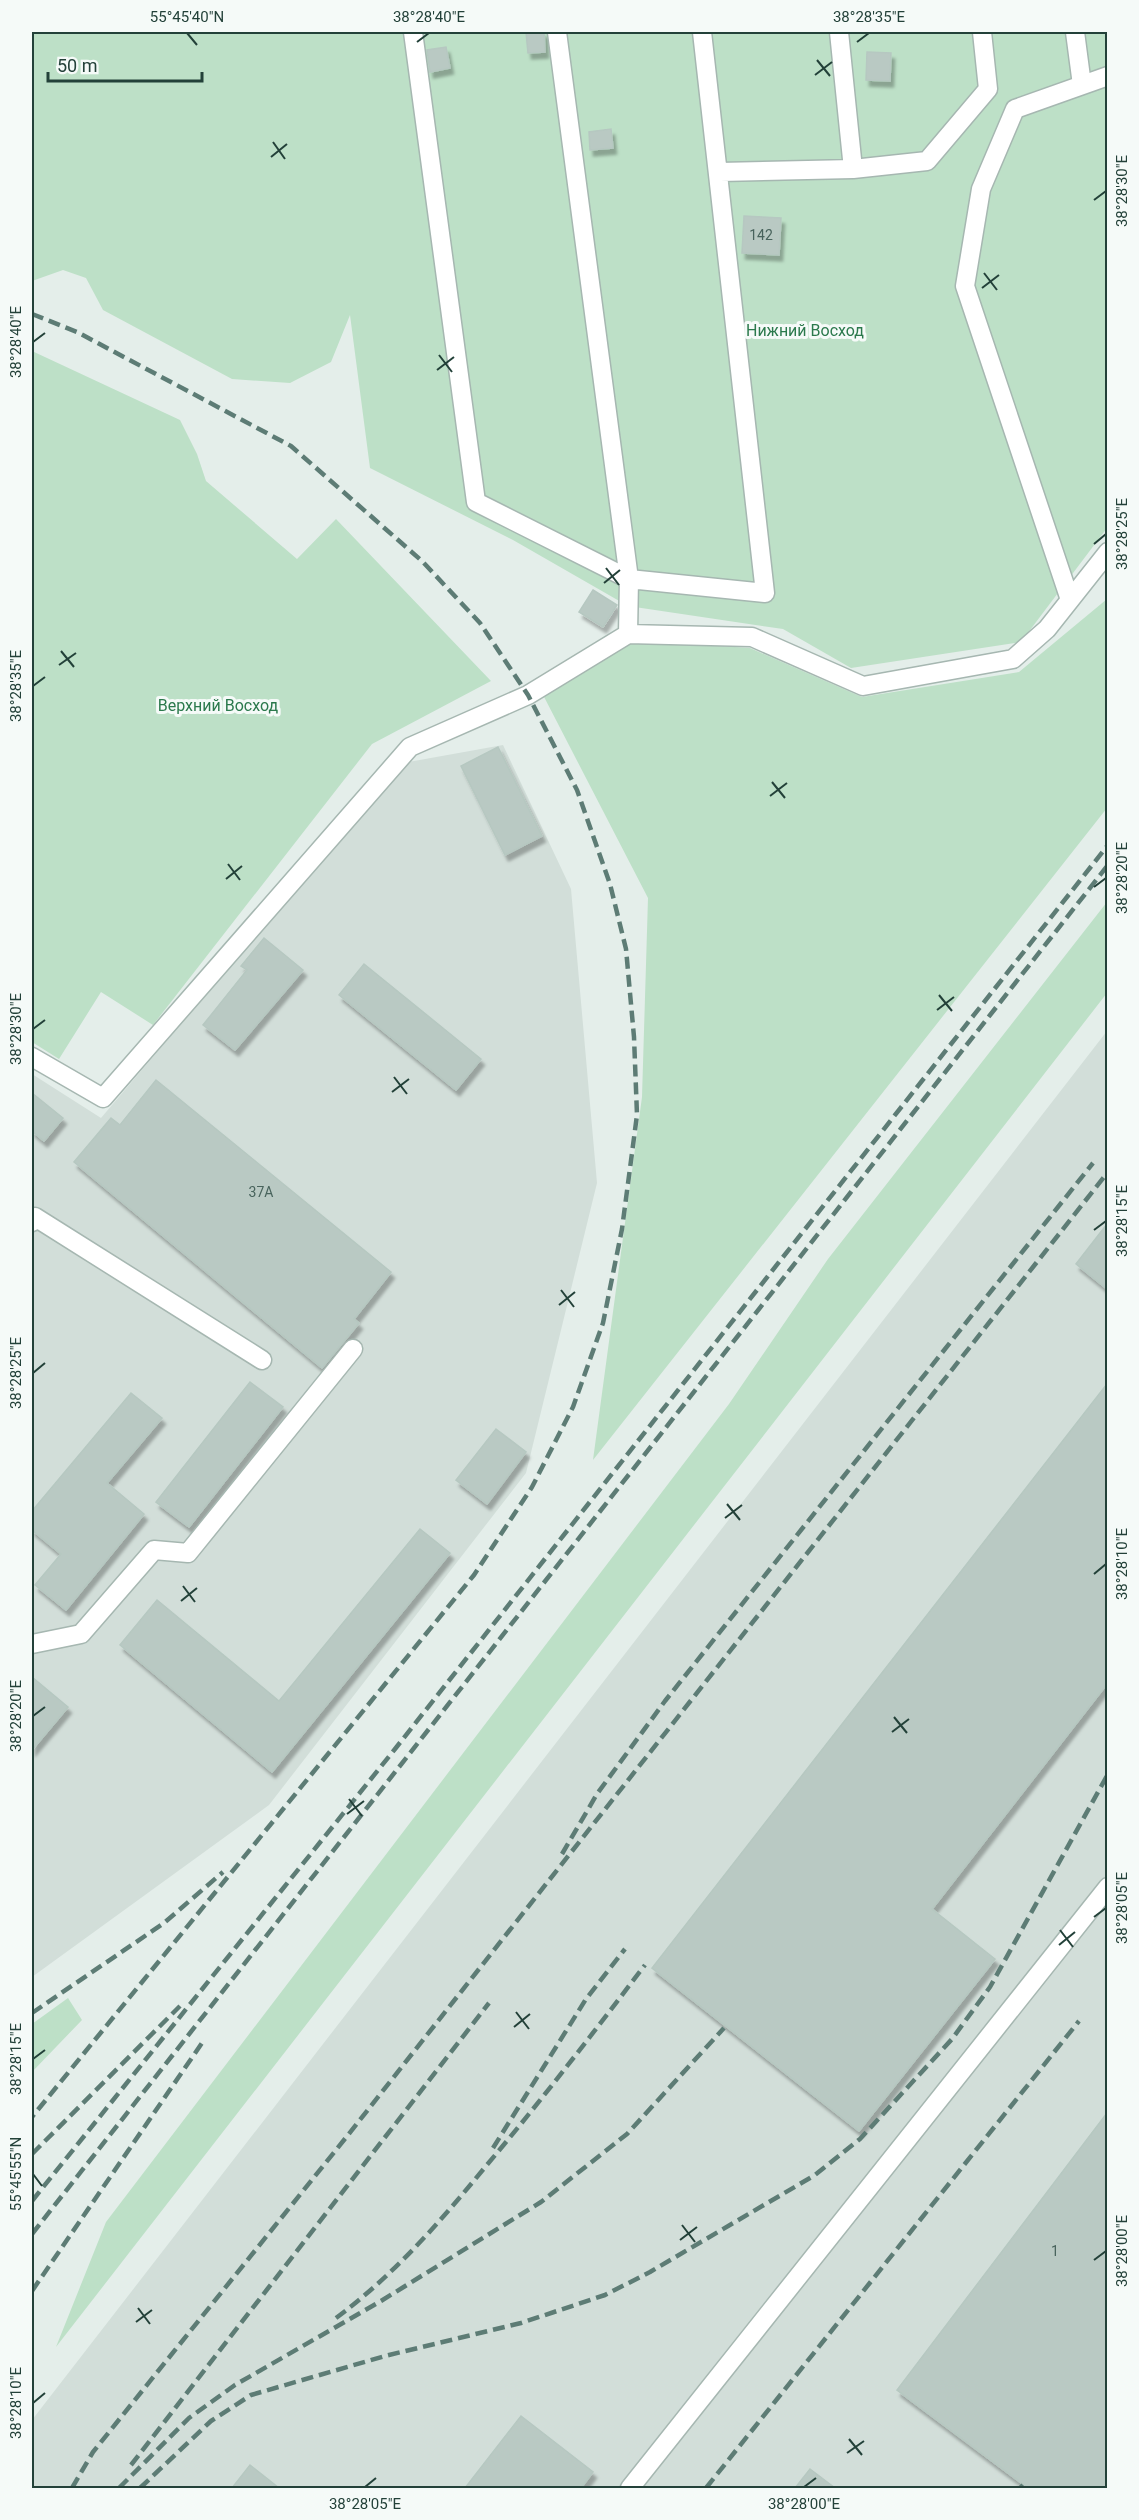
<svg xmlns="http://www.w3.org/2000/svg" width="1139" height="2520" font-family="Roboto,sans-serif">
	<defs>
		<filter id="shadow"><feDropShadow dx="3.5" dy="6" stdDeviation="1.5" flood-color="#0004"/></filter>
	</defs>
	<rect width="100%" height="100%" fill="#e4eeea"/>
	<!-- built -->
	<path fill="#d2ded9" d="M503 745 571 889 597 1183 526 1473 269 1805 32 1977V1074L101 1118 403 763Z
		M1107 1031V2488H32V2420Z"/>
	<!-- green -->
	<path fill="#bde0c7" d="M32 32H1107V528L1021 642 851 668 783 629 628 606 513 540 370 468 350 315 331 362 290 383 232 379 103 310 86 278 63 270 32 281Z
		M32 351 180 420 197 454 206 481 297 559 336 519 491 681 372 744 153 1025 101 992 59 1059 32 1042Z
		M1107 599V808L593 1460 642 1097 648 898 541 691 628 640 750 648 862 697 1019 672Z
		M1107 902V993L56 2347 106 2222 729 1404 828 1259Z
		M68 1998 82 2020 32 2072V2024Z"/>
	<!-- building -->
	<path fill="#b9c9c3" stroke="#b6c8c1" stroke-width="1.5" filter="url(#shadow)" d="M526 32H544L545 52 528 53Z
		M446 47 450 68 430 72 427 50Z
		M867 52 891 53 890 81 866 80Z
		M611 129 613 148 590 150 589 132Z
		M744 216 781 218 779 255 742 253Z
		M593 590 617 605 603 627 579 612Z
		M498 747 542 836 505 855 461 766Z
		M264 938 303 970 235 1050 203 1025 247 970 241 966Z
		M364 964 481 1059 456 1090 339 995Z
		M156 1080 391 1272 354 1319 359 1323 322 1368 74 1162 111 1118 120 1125Z
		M32 1093 63 1118 44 1141 32 1131Z
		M1107 1224V1289L1076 1264Z
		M250 1382 283 1407 189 1527 156 1502Z
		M1107 1384V1684L932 1909 995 1959 859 2131 652 1968Z
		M131 1393 162 1418 107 1483 144 1514 66 1610 35 1585 61 1554 32 1530V1511Z
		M496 1429 526 1452 487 1504 456 1480Z
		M420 1529 450 1553 272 1772 120 1645 157 1600 279 1701Z
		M32 1677 68 1707 32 1750Z
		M1107 2113V2488H1028L897 2390Z
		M521 2416 593 2472 581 2488H465Z
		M250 2465 279 2488H232Z
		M810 2469 835 2488H795Z"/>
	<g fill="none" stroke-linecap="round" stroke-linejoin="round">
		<!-- minor casing -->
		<g stroke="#a6b7b1" stroke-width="21">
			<path id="minor" d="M413 32 476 502 629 579 628 634
				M557 32 629 579 765 593 702 32
				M1075 32 1082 85
				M853 169 927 161 988 89 982 32
				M720 172 853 169 839 32
				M1070 600 965 286 981 189 1015 109 1108 76
				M32 1057 103 1098 410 747 528 695 628 634 752 637 863 686 1013 659 1047 629 1108 552
				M32 1222 35 1217 262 1360
				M32 1644 81 1634 154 1550 188 1553 353 1349
				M630 2488 1108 1887"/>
		</g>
		<!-- minor -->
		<use href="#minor" stroke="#fff" stroke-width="18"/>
		<!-- rail -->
		<path stroke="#5d7c75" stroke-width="4.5" stroke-dasharray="12 6" stroke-linecap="butt" d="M32 314 77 332 291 446 422 561 480 623 528 695 577 790 610 884 626 949 634 1037 637 1115 622 1229 603 1323 573 1407 532 1487 474 1575 32 2117
			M562 1854 597 1794 665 1701 1093 1163
			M32 2013 164 1923 223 1872
			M493 2148 586 1999 625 1949
			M32 2154 180 2006
			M32 2201 395 1749 1108 845
			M32 2234 1108 865
			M32 2291 202 2043
			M336 2318C395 2274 439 2223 486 2166 541 2101 593 2033 645 1965
			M131 2465 489 2003
			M72 2488 93 2452 348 2135 1108 1172
			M119 2488 189 2418 235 2385 381 2301 541 2202 627 2134 724 2028
			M140 2488 211 2421 251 2395 385 2356 521 2323 605 2295 650 2272 815 2175 860 2139 952 2039 990 1987 1108 1774
			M706 2488 1079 2021
			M1020 2488 1023 2485"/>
	</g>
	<!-- ticks -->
	<path fill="none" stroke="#234139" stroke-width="2" d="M187 33 197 45M417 42 429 33M857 42 869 33M817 60 830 76M815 75 832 62M273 142 285 159M271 157 287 144M1094 200 1106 191M984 273 997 290M982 288 999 275M33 342 45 333M439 355 452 372M437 370 454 357M1094 544 1106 534M606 568 619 585M604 583 620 570M61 651 74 667M59 665 76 653M33 686 45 677M772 782 785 798M770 796 787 783M228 864 240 880M226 879 242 866M1094 887 1106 878M939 995 952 1011M937 1010 954 997M33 1029 45 1020M394 1077 407 1094M392 1092 409 1079M1094 1230 1106 1221M561 1290 574 1307M559 1305 575 1292M33 1373 45 1363M727 1504 740 1520M725 1518 742 1505M1094 1574 1106 1564M183 1586 195 1602M181 1601 197 1588M33 1716 45 1707M894 1717 907 1733M892 1732 909 1719M349 1799 362 1816M347 1814 364 1801M1094 1917 1106 1908M1060 1930 1073 1947M1059 1945 1075 1932M516 2012 529 2029M514 2027 530 2014M33 2059 45 2050M33 2174 42 2186M682 2225 695 2242M680 2240 697 2227M1094 2260 1106 2251M138 2308 150 2324M136 2322 152 2310M33 2403 45 2393M849 2439 862 2455M847 2453 864 2441M365 2487 376 2478M804 2487 816 2478"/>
	<g text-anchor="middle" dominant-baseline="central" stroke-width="6" stroke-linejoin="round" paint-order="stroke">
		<!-- number labels -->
		<g font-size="14" fill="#48635c">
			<text x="761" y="235">142</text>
			<text x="261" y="1192">37А</text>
			<text x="1055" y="2251">1</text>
		</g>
		<!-- park labels -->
		<g font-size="16" fill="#2b794c" stroke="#f5faf8">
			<text x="805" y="330">Нижний Восход</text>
			<text x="218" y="705">Верхний Восход</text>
		</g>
	</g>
	<!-- border -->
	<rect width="1139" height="2520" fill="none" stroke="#f5faf8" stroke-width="66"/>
	<!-- scale -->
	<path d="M48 72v9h154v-9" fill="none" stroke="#234139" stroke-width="3"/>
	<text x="57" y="72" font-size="18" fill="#234139" stroke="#f5faf8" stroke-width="4.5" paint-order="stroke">50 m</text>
	<rect x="33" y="33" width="1073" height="2454" fill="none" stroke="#234139" stroke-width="2"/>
	<g font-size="15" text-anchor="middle" fill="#234139">
		<text x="187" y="22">55°45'40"N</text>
		<text x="429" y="22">38°28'40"E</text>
		<text x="869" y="22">38°28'35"E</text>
		<text transform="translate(1122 191) rotate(-90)" y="5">38°28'30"E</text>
		<text transform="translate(16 342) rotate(-90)" y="5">38°28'40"E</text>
		<text transform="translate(1122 534) rotate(-90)" y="5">38°28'25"E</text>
		<text transform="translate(16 686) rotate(-90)" y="5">38°28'35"E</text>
		<text transform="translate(1122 878) rotate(-90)" y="5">38°28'20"E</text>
		<text transform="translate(16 1029) rotate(-90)" y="5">38°28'30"E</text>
		<text transform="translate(1122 1221) rotate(-90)" y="5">38°28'15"E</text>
		<text transform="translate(16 1373) rotate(-90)" y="5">38°28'25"E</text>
		<text transform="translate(1122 1564) rotate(-90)" y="5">38°28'10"E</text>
		<text transform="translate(16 1716) rotate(-90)" y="5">38°28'20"E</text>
		<text transform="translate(1122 1908) rotate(-90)" y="5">38°28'05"E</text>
		<text transform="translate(16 2059) rotate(-90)" y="5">38°28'15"E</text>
		<text transform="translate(16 2174) rotate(-90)" y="5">55°45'55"N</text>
		<text transform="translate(1122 2251) rotate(-90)" y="5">38°28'00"E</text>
		<text transform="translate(16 2403) rotate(-90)" y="5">38°28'10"E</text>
		<text x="365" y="2509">38°28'05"E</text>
		<text x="804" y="2509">38°28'00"E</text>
	</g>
</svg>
